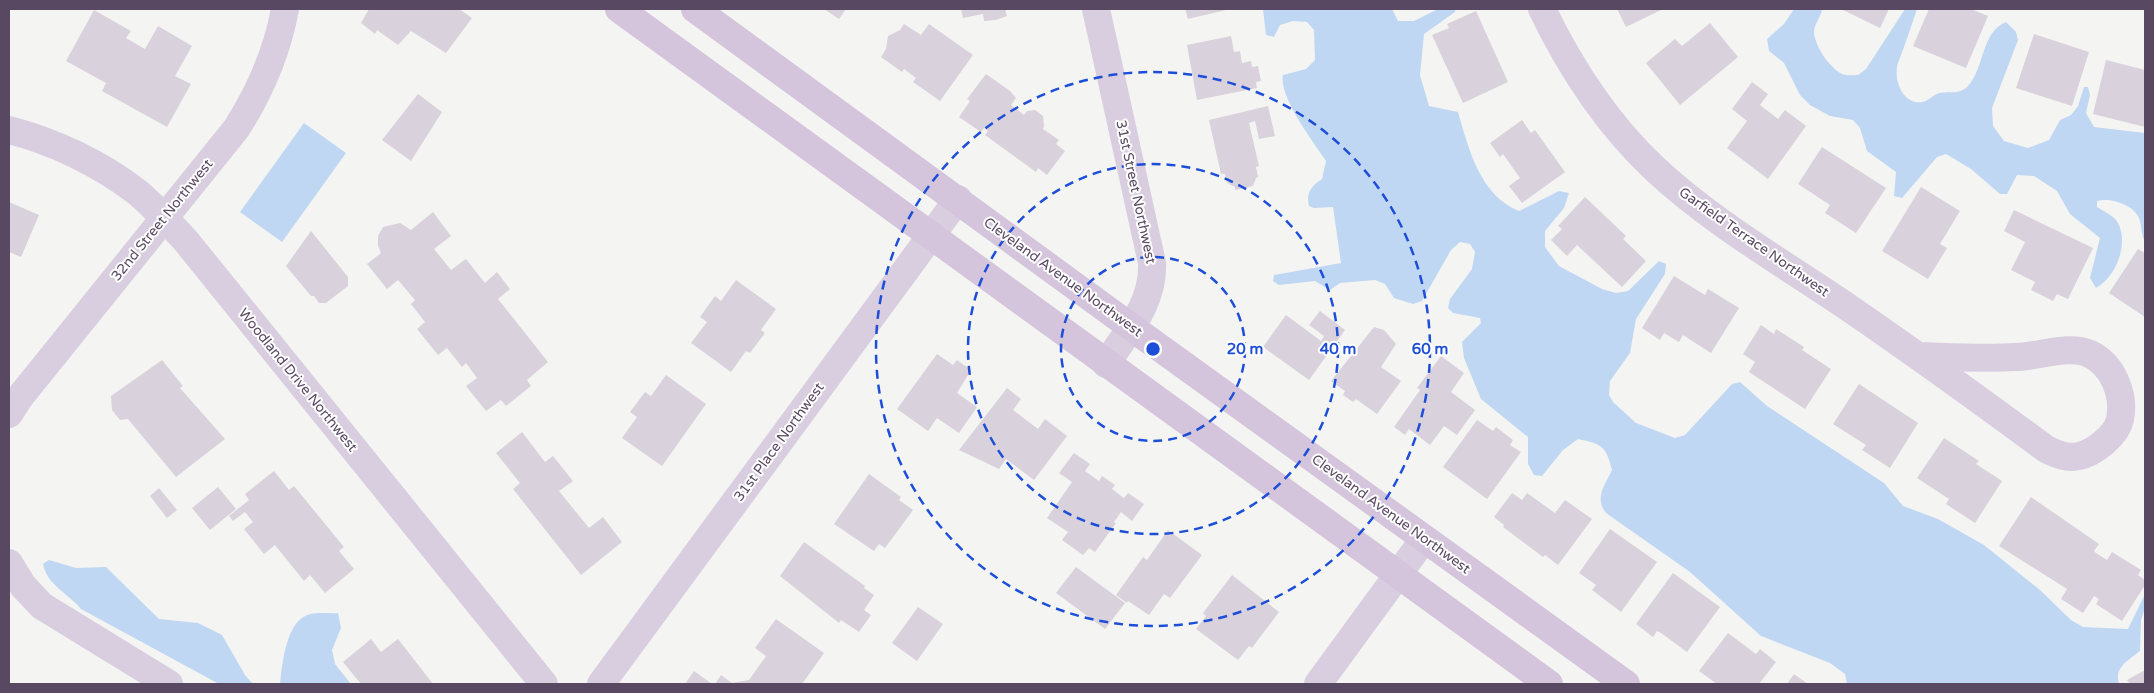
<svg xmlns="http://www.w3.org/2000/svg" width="2154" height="693" font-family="'Varela Round',sans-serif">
	<rect width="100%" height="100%" fill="#f4f5f2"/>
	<!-- green -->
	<path fill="#c0d7f3" d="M1263 9H1392L1398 21H1414L1438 9H1455V12L1424 34 1420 75 1429 106 1458 112C1469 150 1480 195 1519 211L1559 191 1569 193 1564 208 1545 231V247L1559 266 1602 289 1616 293 1628 291 1659 261 1666 264 1665 274 1636 319 1630 353 1610 381 1609 395 1613 402 1636 423 1675 438 1685 435 1732 384 1740 382 1767 406 1884 483 1903 506 1938 519 1984 545 2040 590 2071 620 2083 627 2128 629 2145 594V608L2141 620 2140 651C2128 661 2114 667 2119 684H1847L1845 674 1830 663 1761 636 1690 572 1606 513C1594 498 1605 485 1612 470 1606 446 1602 444 1578 439L1563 450 1542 476 1534 475 1528 464V437L1481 399 1464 358 1462 342 1481 323 1480 318 1453 313 1448 308 1450 299 1472 269 1475 252 1470 244 1460 242 1451 250 1422 301 1413 304 1394 298 1385 284 1375 280 1340 283 1330 290 1315 281 1279 285 1273 281 1274 275 1341 263 1333 207 1314 208 1309 206C1306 193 1311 186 1322 179L1326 161C1314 143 1278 96 1283 75L1306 69 1315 60 1314 30 1307 22 1293 21 1280 25 1274 37 1266 35Z
		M1794 9H1822C1821 17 1815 23 1814 31 1814 45 1829 67 1842 74 1846 76 1853 75 1858 75L1866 69 1905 9H1917C1911 27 1905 45 1898 63 1893 78 1902 105 1922 102 1928 101 1933 95 1939 93 1949 91 1960 95 1968 86 1985 67 1981 32 2006 22L2016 32 2018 40 1992 108 1993 126 2004 141 2028 148 2049 140 2060 120 2071 115 2078 106 2084 87H2088L2090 95 2086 113 2094 127 2145 133V242C2141 235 2142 226 2139 218 2134 205 2110 197 2097 201V207C2103 211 2115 216 2118 223 2129 244 2116 277 2096 288L2090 278 2100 238 2070 214 2057 191 2034 176 2017 175 2007 194H2000L1971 169 1946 154 1937 157 1902 198 1894 196 1896 172 1867 151 1860 128 1853 120 1830 116 1810 105 1800 95 1784 63 1769 51 1767 39 1784 24Z
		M304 123 346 153 282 242 240 212Z
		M49 560 76 568 106 567 159 619 198 623 222 635 245 675 253 684H219L81 609C68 593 47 585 43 564Z
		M338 613 341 628 332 650 335 664 351 684H280C282 665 286 618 311 614 320 612 330 614 338 613Z"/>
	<!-- building -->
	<path fill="#d9d1db" d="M369 9H459L472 18 446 53 411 31 398 45 377 30 375 34 361 23Z
		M824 9H846L839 19Z
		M961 9H1005L1007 16 996 20 984 21 983 14 963 18Z
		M1185 9H1226V10L1188 19Z
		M1617 9H1663L1626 27Z
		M1841 9H1889L1880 28Z
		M1929 9H1971L1988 16 1966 68 1913 46Z
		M94 10 131 31 126 38 145 49 158 26 192 46 175 76 191 84 167 127 102 91 106 83 66 61Z
		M1476 11 1508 82 1463 103 1432 35 1449 28 1447 24Z
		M1710 23 1738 57 1680 105 1646 63 1675 39 1682 46Z
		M904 24 921 35 929 24 973 55 940 101 913 82 916 78 904 69 902 72 881 57 886 49 888 36 900 30Z
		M2034 34 2089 52 2072 106 2016 88Z
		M1231 36 1234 52 1240 51 1242 63 1251 61 1252 67 1258 66 1261 81 1256 82 1257 88 1197 100 1187 45Z
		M2106 60 2145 70V127L2093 114Z
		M986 74 1010 91 1016 98 1011 105 1024 115 1027 111 1035 110 1043 116 1044 126 1043 129 1059 140 1056 144 1065 151 1047 175 1038 168 1036 172 985 135 988 131 984 128 981 132 959 117 970 101 967 99Z
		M1752 82 1768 94 1760 105 1778 119 1785 110 1806 126 1768 179 1727 148 1747 121 1732 109Z
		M418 94 442 112 411 161 382 140Z
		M1268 106 1275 136 1259 139 1255 121 1249 123 1259 166 1256 167 1258 177 1256 178 1253 186 1235 190V187L1227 183 1225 174H1221L1209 120Z
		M1522 120 1531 133 1535 130 1565 172 1522 203 1509 186 1520 178 1503 154 1500 157 1490 143Z
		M1822 147 1886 188 1856 233 1825 213 1830 205 1798 184Z
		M1921 187 1960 211 1940 244 1947 248 1928 279 1882 251Z
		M1585 197 1626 236 1623 239 1646 261 1622 287 1577 245 1567 256 1551 240 1562 229 1558 226Z
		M9 202 39 215 21 257 9 252Z
		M2014 210 2093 248 2068 299 2057 294 2053 301 2031 290 2035 282 2011 270 2025 242 2004 231Z
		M433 212 451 236 434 249 451 270 466 259 485 283 497 272 510 289 498 299 548 362 527 380 531 386 506 406 501 400 486 411 466 386 477 378 466 363 462 367 447 348 438 355 417 329 425 322 411 304 415 300 398 280 387 289 367 264 381 253 378 246V236L383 227 400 223 411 230Z
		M311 231 348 277V286L326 303H319L314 296H311L286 266Z
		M2138 249 2145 253V317L2109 293Z
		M1674 276 1705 295 1708 289 1739 308 1711 353 1683 335 1679 342 1664 333 1660 340 1642 328Z
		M736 280 776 309 761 330 765 333 750 353 746 351 731 372 691 343 707 322 700 317 715 296 721 301Z
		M1320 311 1345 330 1309 380 1263 347 1286 315 1321 341 1324 336 1309 325Z
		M1761 325 1774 334 1776 329 1804 347 1802 350 1831 369 1805 409 1749 372 1755 362 1743 354Z
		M1374 327 1384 330 1396 344 1381 367 1401 381 1377 414 1356 399 1353 402 1343 395 1345 391 1331 381Z
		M937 354 953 365 957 360 971 370 957 393 977 407 959 433 937 418 928 431 897 409Z
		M1441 356 1464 373 1451 392 1475 410 1457 435 1444 426 1430 445 1409 429 1405 435 1394 427 1420 390 1417 388Z
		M162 360 183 386 180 388 225 439 176 477 128 419 120 420 112 410 111 396Z
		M666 375 706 404 662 466 622 438 637 417 630 412 645 392 651 396Z
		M1859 384 1918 423 1890 468 1862 450 1866 445 1833 424Z
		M1007 388 1021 399 1013 410 1038 429 1045 419 1067 436 1034 480 1006 459 999 469 959 450Z
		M1477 420 1493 431 1496 427 1513 440 1510 445 1521 452 1487 499 1443 467Z
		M522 432 545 462 553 456 573 481 559 491 589 528 603 517 622 542 581 575 513 489 520 483 496 453Z
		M1944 438 1979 461 1976 464 2002 481 1975 523 1946 504 1949 499 1917 478Z
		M1074 453 1090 464 1085 471 1099 481 1102 476 1115 485 1112 489 1124 498 1128 493 1144 504 1132 521 1121 512 1114 522 1116 523 1095 552 1089 548 1083 555 1062 540 1068 532 1047 518 1072 482 1059 473Z
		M274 471 289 490 294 486 344 547 339 551 354 569 325 593 310 575 304 581 275 545 264 554 244 529 253 522 245 512 233 521 229 516 249 500 245 494Z
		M869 474 901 497 899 500 913 510 885 548 879 544 874 551 834 524Z
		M218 487 236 509 210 530 192 508Z
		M159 488 177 510 167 518 150 496Z
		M1512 493 1522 500 1527 493 1555 513 1565 500 1592 519 1558 565 1545 555 1543 557 1503 527 1504 525 1494 517Z
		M2031 497 2099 544 2094 551 2096 553 2107 560 2112 552 2141 570 2138 575 2145 580V585L2122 621 2096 604 2099 599 2094 596 2083 613 2061 599 2067 589 1999 546Z
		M1610 529 1657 562 1621 612 1592 590 1596 585 1579 573Z
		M1168 530 1202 555 1170 598 1164 594 1149 615 1128 601 1127 603 1116 595 1143 557 1147 560Z
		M804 542 865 586 864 588 874 595 864 610 871 615 859 632 841 620 839 623 780 576Z
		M1076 567 1125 603 1105 629 1056 593Z
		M1673 573 1720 607 1687 652 1661 633 1657 631 1653 637 1636 624Z
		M1232 575 1279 612 1252 648 1249 646 1238 660 1196 629 1206 616 1203 613Z
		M918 607 943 624 917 661 892 643Z
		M776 619 824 653 802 684H715L721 675 732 683 749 680 766 656 755 648Z
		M1728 633 1756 654 1760 649 1776 662 1759 684H1717L1699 671Z
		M371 639 381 652 398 639 433 684H361L343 662Z
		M2145 670V684H2130L2127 680Z
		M694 671 712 684H685Z
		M1794 674 1808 684H1787Z"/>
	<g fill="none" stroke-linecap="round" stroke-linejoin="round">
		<!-- street -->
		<path stroke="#d9cedf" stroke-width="28" d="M1096 9 1152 263C1154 303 1127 332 1106 364
			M1542 9C1570 67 1607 124 1655 169 1713 223 1783 263 1849 308 1916 354 1981 401 2046 449 2056 454 2067 459 2079 456 2094 453 2117 435 2120 419 2125 395 2113 365 2090 354 2069 344 2038 357 2015 357 1983 359 1951 357 1919 356
			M9 130C53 141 101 164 137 192 155 207 170 224 186 241L544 684
			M9 414 20 397 236 129C260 92 277 52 285 9
			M9 563 23 586 42 606 169 684
			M601 684 958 199
			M1318 684 1424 539"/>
		<!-- secondary -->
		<path stroke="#d4c4dc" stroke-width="28" d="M619 9 1549 684
			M695 9 1131 327 1626 684"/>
	</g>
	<!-- distance rings -->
	<g fill="none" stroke="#1d4ed8" stroke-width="2.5" stroke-dasharray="9 6">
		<circle cx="1153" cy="349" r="92"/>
		<circle cx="1153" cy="349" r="185"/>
		<circle cx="1153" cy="349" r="277"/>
	</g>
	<g text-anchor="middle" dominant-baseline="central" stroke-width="4" stroke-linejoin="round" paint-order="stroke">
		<!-- street labels -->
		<g font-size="14" fill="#594862" stroke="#fff">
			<text transform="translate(1136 192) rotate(78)">31st Street Northwest</text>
			<text transform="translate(162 220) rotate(-51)">32nd Street Northwest</text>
			<text transform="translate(1754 242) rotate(35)">Garfield Terrace Northwest</text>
			<text transform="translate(1063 277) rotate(36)">Cleveland Avenue Northwest</text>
			<text transform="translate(298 380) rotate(51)">Woodland Drive Northwest</text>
			<text transform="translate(779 442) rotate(-54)">31st Place Northwest</text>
			<text transform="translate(1391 514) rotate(36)">Cleveland Avenue Northwest</text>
		</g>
	</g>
	<circle cx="1153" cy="349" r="8" fill="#1d4ed8" stroke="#fff" stroke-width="2.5"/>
	<g font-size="15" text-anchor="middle" font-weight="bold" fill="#1d4ed8" stroke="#fff" stroke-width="4" stroke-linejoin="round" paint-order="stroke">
		<text x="1245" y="354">20 m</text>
		<text x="1338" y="354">40 m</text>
		<text x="1430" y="354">60 m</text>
	</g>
	<!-- border -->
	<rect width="2154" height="693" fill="none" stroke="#594862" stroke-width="20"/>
</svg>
